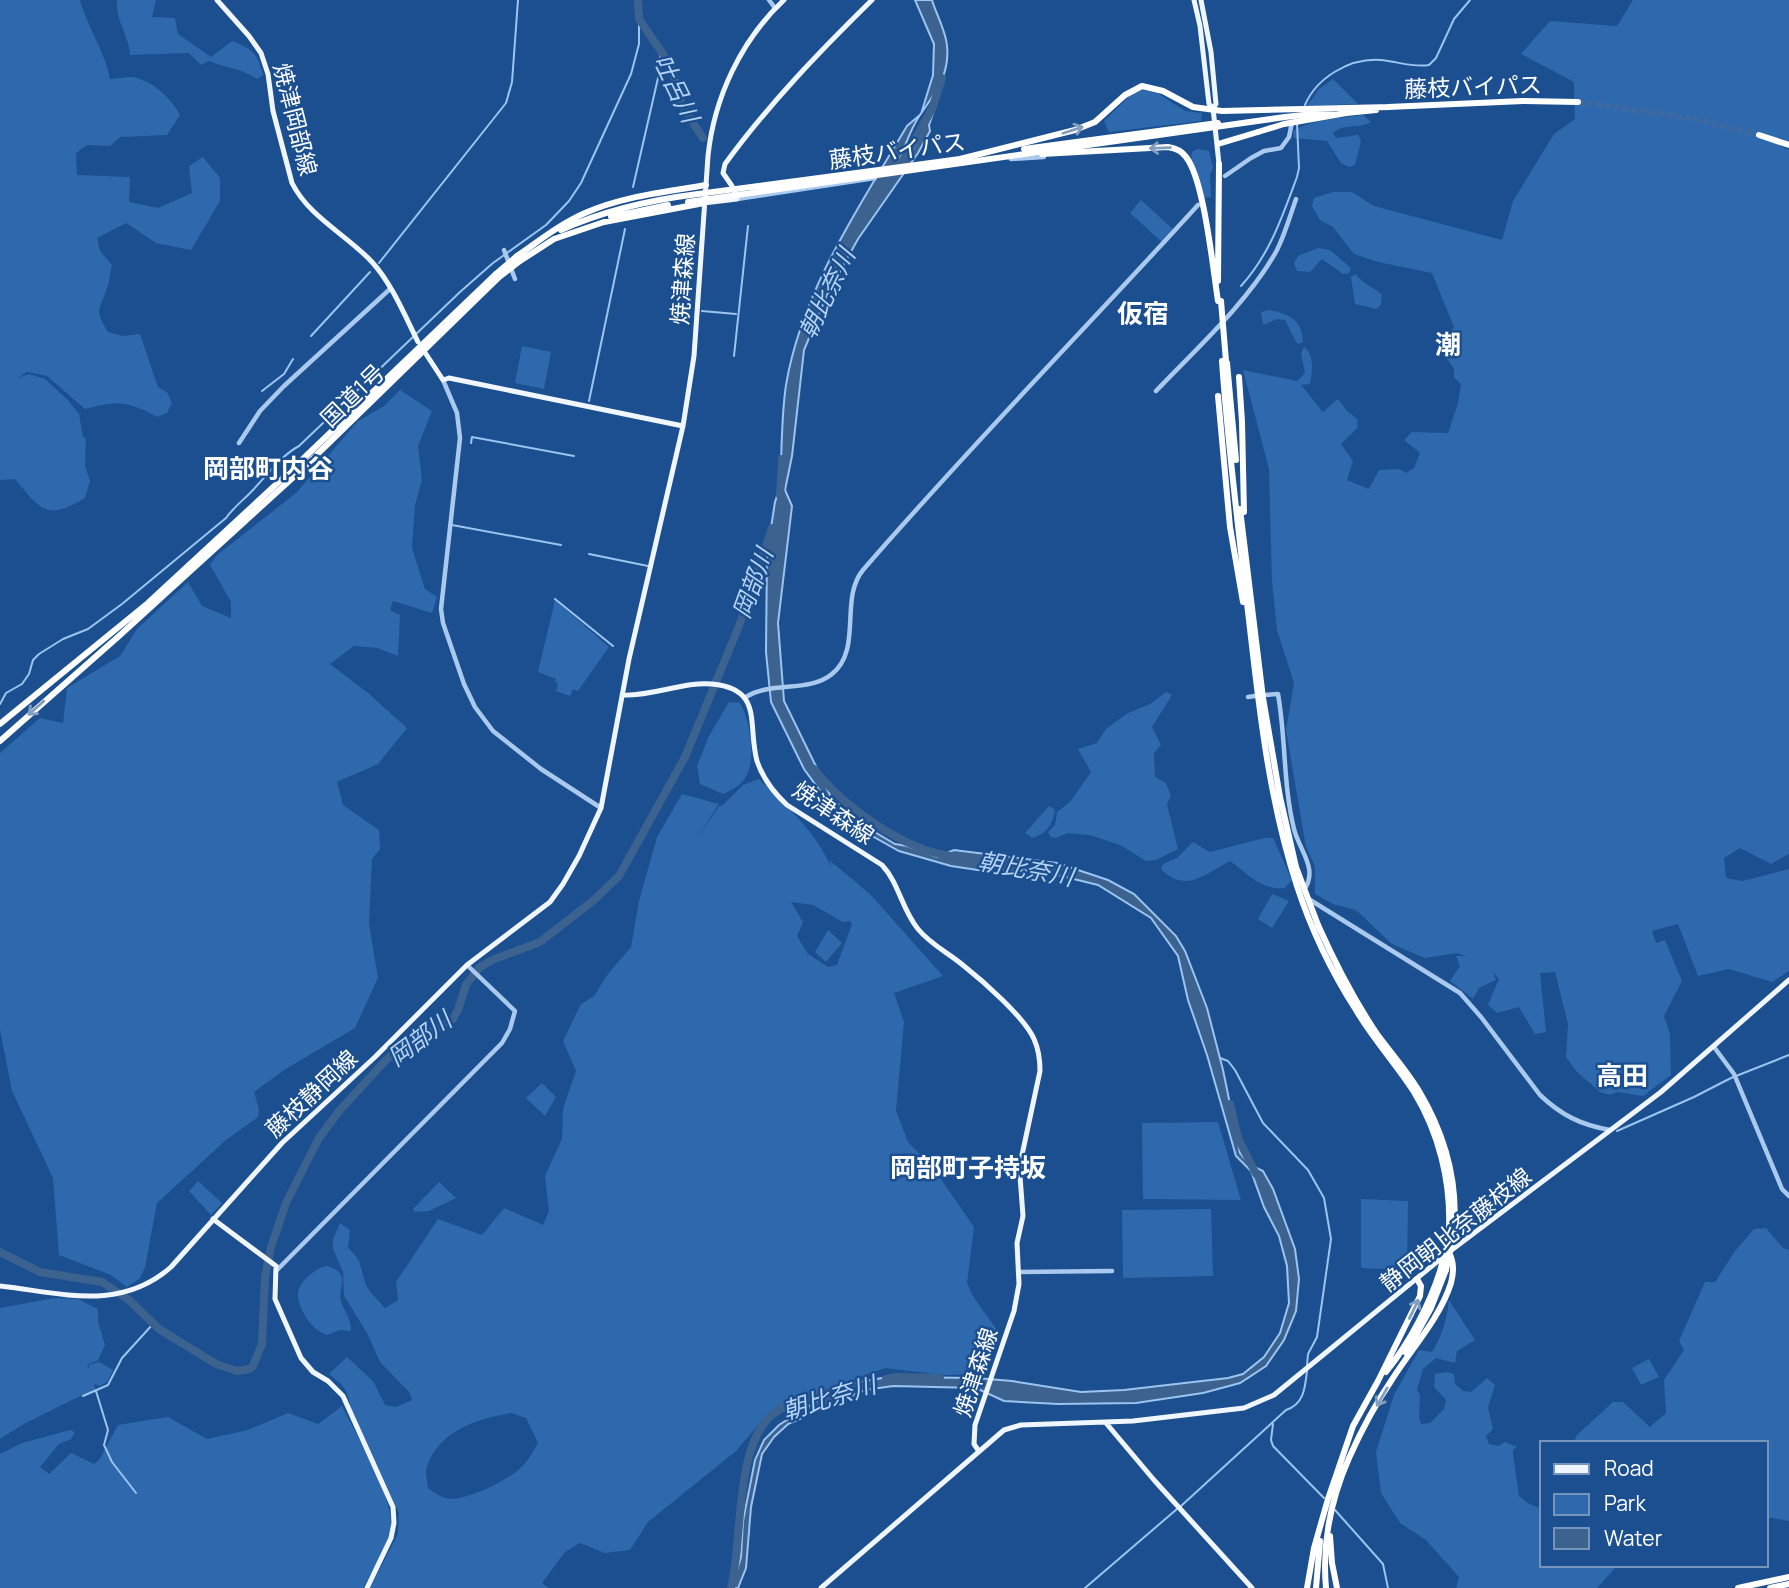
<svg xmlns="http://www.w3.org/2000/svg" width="1789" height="1588" font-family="Manrope,'Noto Sans JP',sans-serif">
	<rect width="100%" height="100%" fill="#1b4f8f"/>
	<!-- green -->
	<path fill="#2e69ad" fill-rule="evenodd" d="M0 0H80C88 29 105 51 110 79 116 79 125 77 132 77 152 80 171 98 180 115L167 135 120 137 110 146 87 145 76 153 77 175 130 177 129 202 158 208 192 193 189 166 203 157 220 178V201L191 250 156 243 126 223 97 238 100 251 112 265C110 272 110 281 107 288 100 311 93 308 108 332L122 336 140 334 158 387 167 392 172 403 167 413 157 417C127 400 117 401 85 409L47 376 27 372 18 378 29 374 45 379 68 400 79 414 83 437 86 438 85 466 90 481 85 498C46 521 41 510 15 479L0 480Z
		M117 0H156L152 17 175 18 178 34 211 57 232 41C253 49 257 53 263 75L257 79C239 67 228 69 209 61L201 65 189 53 130 55C129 35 115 20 117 0Z
		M1633 0H1789V147L1780 146 1789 150V854L1771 864 1740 848 1724 858 1726 878 1743 881 1789 869V971L1772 982 1729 969 1698 976 1678 924 1652 931 1656 943 1665 940 1682 981 1664 1016 1670 1034 1671 1075 1643 1096 1617 1092 1610 1095 1600 1092 1576 1071 1566 1057 1568 1024 1555 972 1540 973 1546 1032 1535 1034 1519 1007 1497 1013 1488 1005 1499 979 1493 972 1496 980 1479 988 1473 999 1450 981 1460 966 1456 956H1466L1457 953 1425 958 1392 944 1356 910 1333 904 1315 894V867L1306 847 1286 730 1294 683 1277 630 1272 581 1269 469 1243 370 1297 381 1305 373 1301 354 1304 347C1315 354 1312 372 1310 384L1301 385 1323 412 1338 399 1347 411 1357 419 1358 427 1341 444 1353 461 1347 480 1369 489 1379 470 1399 469 1406 473 1414 468 1420 453 1404 440 1412 432 1448 433 1458 403 1461 384 1454 377V369L1439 347 1454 327 1432 273 1378 262 1354 254 1333 227 1320 220 1312 206 1314 198 1333 192H1352L1374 206 1502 240 1513 201 1554 134 1575 119 1574 82 1521 54 1550 21 1617 26Z
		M1333 79 1358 104 1307 106 1319 89Z
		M1145 90 1159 94 1185 111 1202 113 1201 121 1109 132 1104 121 1135 91Z
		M1363 115 1371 122C1359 129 1344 123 1333 133L1336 138 1358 135 1361 141 1355 165 1349 167 1341 163 1327 141 1294 138 1293 131C1314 119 1339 118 1363 115Z
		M1198 149 1209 151 1213 168 1210 174 1211 197 1203 198 1191 156 1193 151Z
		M1141 200 1174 230 1163 243 1130 213Z
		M1318 248 1330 250 1351 268 1349 273 1343 274 1322 259 1310 272 1297 271 1294 263 1298 256Z
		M1356 274C1363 285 1373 286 1382 295L1381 305 1376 309 1355 304 1351 277Z
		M1269 310C1288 313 1303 320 1303 342L1298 344 1296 342 1285 320 1277 319 1263 325 1261 312Z
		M522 346 551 352 544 389 515 383Z
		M400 390 432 411 418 446 422 480 415 505 412 548 425 589 437 597 432 613 393 601 390 610 400 615 398 656 377 648 354 646 330 664 368 693 407 728 378 764 337 782 343 805 379 830 380 849 372 859 369 924 378 978 355 1028 284 1070 254 1092 259 1110 258 1117 226 1140 157 1203 145 1267 140 1278 127 1287 111 1275 59 1255 53 1178 12 1091 0 1030V753L40 718 63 723 67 688 120 656 137 629 188 582 202 606 231 618V602L210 565 217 555 296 493 358 421 384 406Z
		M555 600 609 647 578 691 573 689 570 696 556 691 558 684 555 682 556 679 538 672Z
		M1166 692 1172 695 1152 727 1161 745 1154 753 1155 777 1166 783 1171 796 1167 804 1178 849 1156 860 1146 861 1120 845 1090 835 1068 833 1056 838 1051 837 1048 832 1055 825 1057 812 1070 802 1091 772 1078 749 1097 743 1106 729 1126 714 1150 704Z
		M729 702 740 703C750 720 757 761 745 778 740 786 732 790 723 794L700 784 697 766 709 736Z
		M759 779C786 806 818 833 832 870L829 860 870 894 943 976 894 993 904 1022 896 1111 908 1142 934 1169 974 1227 967 1283 974 1298 1000 1334 984 1374 943 1375 885 1368 769 1412 736 1451 648 1522 630 1550 605 1553 580 1543 565 1552 542 1583 549 1588H370L398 1534 399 1513 352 1411 347 1393 342 1385 329 1374 347 1357 373 1381 385 1405 396 1407 412 1400 409 1392 380 1362 367 1333 344 1296 343 1272 333 1249V1239L340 1223 350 1230 348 1248C366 1263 359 1274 369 1290 373 1296 380 1302 385 1308L398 1300 396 1282 438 1219 482 1235 504 1208 543 1225 549 1211 545 1176 562 1139 563 1109 576 1071 563 1041 581 1004 594 996 608 974 631 947 639 901 657 837 682 794 719 804 696 839 720 805 722 806 743 785ZM791 902 813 905 843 922 850 921 852 924 837 965 828 967 808 954 797 936 803 922ZM511 1413 526 1418 538 1443C534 1449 531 1456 526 1462 513 1479 474 1497 452 1499 443 1499 435 1493 428 1488 427 1481 425 1472 427 1466 440 1430 477 1419 511 1413Z
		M1049 806 1055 810C1052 825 1048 832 1033 838L1025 833Z
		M1264 838H1273L1292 880 1285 888C1260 890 1250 875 1230 861 1205 874 1186 894 1161 869L1163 864 1177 858 1193 842 1210 852Z
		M1272 894 1289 901 1272 928 1258 919Z
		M828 930 842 943 826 962 815 952Z
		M542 1083 556 1097 545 1116 526 1098Z
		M1218 1122 1241 1200 1143 1199 1142 1123Z
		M198 1181 222 1203 211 1215 189 1191Z
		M439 1182 456 1198 429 1211 415 1212 413 1209Z
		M1361 1199 1408 1201 1407 1270 1361 1268Z
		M1211 1209 1213 1276 1123 1278 1122 1210Z
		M1766 1228 1783 1248 1789 1250V1521L1766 1517V1443H1573L1577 1435 1613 1402H1623L1650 1427 1666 1413 1664 1380 1684 1350 1679 1341 1705 1282H1715L1735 1251 1754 1229Z
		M327 1266C354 1274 335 1287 342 1304 346 1314 351 1319 351 1331L340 1330 327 1335C313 1331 300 1312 298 1297 296 1283 315 1268 327 1266Z
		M54 1298 78 1299 98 1309V1322L105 1345 98 1360 87 1365 89 1369V1365L99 1362 113 1370 108 1381 100 1386 94 1384 96 1391 76 1398 22 1425 0 1439V1308Z
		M1449 1300 1475 1340 1457 1351 1455 1363 1436 1358 1423 1369 1417 1390 1420 1395 1419 1418 1421 1424 1430 1423 1444 1409 1446 1400 1434 1387 1435 1374 1447 1372 1454 1374 1455 1384 1463 1391 1471 1392 1487 1378 1495 1385 1488 1408 1493 1429 1486 1436 1489 1444 1498 1446 1505 1442 1517 1447 1513 1450V1454L1519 1496 1529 1504 1542 1509V1565H1618L1597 1588H1456L1459 1577 1426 1540 1400 1523 1381 1493 1376 1452 1394 1395 1419 1350 1432 1352C1442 1336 1447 1319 1449 1300Z
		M1649 1359 1659 1377 1641 1385 1632 1368Z
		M342 1406C355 1433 395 1500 391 1528 387 1549 373 1569 363 1588H0V1454L22 1443 70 1430 75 1432 71 1439 59 1444 40 1467 49 1474 71 1453 94 1464 99 1460 118 1425 168 1417 207 1439 248 1430 288 1413 318 1424Z"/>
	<!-- water -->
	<path fill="#3c6290" stroke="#9cc4f0" stroke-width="2" d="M915 0H932C936 14 946 31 947 46 950 75 935 93 920 115 911 128 906 143 900 159L911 153 936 105 929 125 930 131 918 153 858 239 827 295 804 350 792 456 785 490 792 506 778 623 784 701 832 799 868 828 895 844 907 846 937 857 954 850 1057 863 1108 880 1134 894 1176 936 1185 951 1207 1008 1223 1070 1240 1153 1250 1165 1263 1171 1273 1189 1295 1249 1299 1279 1296 1311 1284 1340 1266 1366 1240 1383 1203 1393 1136 1403 1058 1404 1004 1401 976 1388 893 1386 865 1390 788 1424 774 1437 762 1454 751 1507 746 1568 738 1588H732L741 1557 743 1521 755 1460 764 1440 779 1425 842 1385 888 1377 976 1378 1012 1381 1081 1392 1124 1390 1228 1378 1243 1374 1264 1357 1280 1333 1289 1303 1287 1266 1279 1236 1264 1207 1251 1171 1236 1156 1207 1055 1188 1000 1178 956 1151 918 1098 885 1037 870 991 872 951 866 899 851 849 823 831 806 804 769 771 702 766 652 767 553 775 502 780 487C782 453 781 418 786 385 802 290 859 207 907 126L921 114 933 75 934 44Z"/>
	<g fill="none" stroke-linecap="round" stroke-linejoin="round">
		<!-- stream -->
		<path stroke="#9cc4f0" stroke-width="2" d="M1305 105C1317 77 1350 58 1380 60 1397 61 1412 68 1429 65L1436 58 1454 19 1470 0
			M633 187 661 65 659 48
			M379 263 506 103 512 82 518 0
			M1241 286C1270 254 1282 217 1297 177L1299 168 1297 123
			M702 311 736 314
			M311 336 370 272
			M734 356 748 226
			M262 391 284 374 293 359
			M589 401 625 229
			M471 443 472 437 574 456
			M452 525 561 545
			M589 554 648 566
			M555 599 613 646
			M0 704 6 693 22 684 29 674 33 660 39 654 63 639 88 629 122 604 226 518C233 508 241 502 250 493 266 477 279 457 299 446L460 292 493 263 546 225 569 201 581 183 631 74 639 44V19
			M1220 1058 1228 1061 1235 1070 1263 1123 1308 1170 1324 1198 1331 1239 1317 1337 1308 1354 1307 1365
			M1617 1131 1694 1097 1731 1078 1789 1055
			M96 1391 108 1430 104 1445 112 1462 136 1493
			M83 1396 108 1385 122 1358 153 1324
			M1273 1424 1271 1440 1273 1446 1324 1498
			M1181 1506 1286 1410C1304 1404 1305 1388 1307 1371
			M1335 1510 1383 1564 1388 1588
			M1085 1588 1177 1509"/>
		<!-- river -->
		<path stroke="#3c6290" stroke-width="8" d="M638 0 639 19 671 66 682 106 703 138
			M901 164 932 109 942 78
			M780 495 782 459
			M814 769C843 806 903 850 951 856
			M1230 1104 1238 1138 1256 1174
			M0 1252 40 1272 102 1282 129 1300 159 1329 216 1364 237 1371 249 1369 253 1366 262 1344 265 1277 271 1247 286 1203 319 1138 340 1110 387 1059 417 1037 433 1031 453 1019 458 1010 466 985 479 968 492 960 540 942 594 900 619 876 685 757 739 626 772 528
			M886 1379 897 1377 940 1378
			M731 1588C743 1541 734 1445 773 1414 791 1400 821 1393 843 1388"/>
		<!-- highway-tunnel -->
		<path stroke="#3d69a0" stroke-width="6" stroke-dasharray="6 3" stroke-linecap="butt" d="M1578 102 1691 118 1759 135"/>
		<!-- minor -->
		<path stroke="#a9c9ee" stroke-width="4.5" d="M769 0 775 8
			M1011 159 1044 157
			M1225 176 1251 158 1264 151 1281 148 1289 137 1292 122
			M737 199 875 178
			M504 250 515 279
			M443 380 457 413 460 438 441 609 443 623 464 684 475 707 493 731 541 769 601 808
			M1156 391C1196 349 1249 301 1277 250 1285 234 1290 216 1296 199
			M239 443 260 411 284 386 390 289
			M1265 695 1278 694C1286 739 1283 785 1294 829 1299 850 1319 869 1304 890
			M746 697C771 681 809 693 832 674 863 649 839 599 863 570 971 445 1087 327 1198 205
			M1248 697 1255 696
			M1307 898 1460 993 1481 1017 1540 1095C1561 1115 1581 1125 1610 1130
			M1714 1047 1734 1074 1782 1189 1789 1196
			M277 1270 502 1043 510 1029 515 1011 467 965
			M1018 1272 1112 1271"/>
		<!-- major -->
		<path stroke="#f0f6ff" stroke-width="5" d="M217 0 249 36 261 53 268 74 273 111 292 183C309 217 347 235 372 262 392 284 405 316 418 342
			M1194 0 1200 26 1209 104 1213 108 1219 164
			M1201 0 1211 52 1216 104 1213 108
			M704 203 737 199 732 186 723 173 725 164C768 105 820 51 872 0
			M426 354 443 380 449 378 683 426
			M622 695C651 697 685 681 712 684 764 689 747 724 757 761 763 779 774 793 787 805L882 865C899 883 902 910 918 929 931 945 949 953 964 966 983 981 1025 1018 1034 1039 1039 1050 1040 1060 1040 1071L1022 1155 1020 1176 1023 1216 1017 1243 1019 1284 1014 1311 975 1425 974 1444 978 1450
			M213 1219 276 1266 275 1299 301 1358 313 1372 328 1381 343 1396 393 1507 394 1523 391 1538 367 1588
			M0 1286C62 1293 120 1312 171 1267L282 1143 375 1057 467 965 550 902 563 884 579 856 601 808 629 659 683 426 694 356 708 156C714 98 741 40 784 0
			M1106 1423 1154 1480 1252 1588
			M821 1588 1004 1430 1021 1425 1133 1421 1244 1408 1274 1395 1449 1252 1661 1092 1789 980"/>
		<!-- highway -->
		<path stroke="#fff" stroke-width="6" d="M1388 107 1523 101 1578 102
			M1346 113 1376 110
			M1285 117 1332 112
			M1759 135 1789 145
			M1218 144 1258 132
			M1042 154 1168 147C1175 148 1182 151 1186 157 1204 179 1213 269 1218 301
			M849 174 960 159 1075 130 1095 122 1125 95 1142 86 1163 91 1193 107 1222 111 1391 107
			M611 217 668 205
			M561 230C605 210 650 200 698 194
			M517 256C539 241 560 224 585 213 623 196 666 192 706 185
			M520 261 554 239 604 222 704 203
			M1218 281 1219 164
			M1222 361C1228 448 1239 534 1249 620 1259 708 1269 801 1297 886 1311 929 1331 971 1356 1010 1373 1039 1396 1064 1414 1092 1439 1133 1451 1182 1449 1229
			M1227 363 1236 460
			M1239 377 1242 422 1244 512
			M1218 396 1230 527 1243 602
			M1240 509 1263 698 1280 797 1296 867
			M0 724 148 603 283 478 496 274
			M0 741 119 636 299 472 498 278
			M1318 925C1335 963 1354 1000 1377 1034 1391 1053 1407 1071 1419 1091 1444 1133 1458 1181 1454 1230
			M1406 1353 1431 1308 1446 1270
			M1386 1372C1410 1342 1430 1304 1441 1268
			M1330 1536 1332 1563 1337 1588
			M1307 1588 1314 1548 1328 1499 1353 1426 1378 1381 1420 1296 1421 1286 1417 1279
			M1316 1588 1320 1541
			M1326 1588C1322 1544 1331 1499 1349 1458 1361 1431 1376 1403 1393 1378 1412 1348 1440 1318 1451 1283 1454 1271 1454 1263 1449 1252
			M1738 1588 1789 1577
			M1770 1588 1789 1584"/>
		<!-- highway-bridge -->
		<path stroke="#fff" stroke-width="6" d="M1258 132 1284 124 1346 113
			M1024 149 1218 123
			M698 194 849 174
			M688 202 1285 117
			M496 274 517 256
			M498 278 520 261
			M1221 301 1226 361
			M1296 867 1318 925
			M1441 1268 1449 1229
			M1446 1270 1454 1230"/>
	</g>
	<!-- one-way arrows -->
	<defs><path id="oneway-shaft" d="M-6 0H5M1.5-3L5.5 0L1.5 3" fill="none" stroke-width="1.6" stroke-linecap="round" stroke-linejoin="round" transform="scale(1.75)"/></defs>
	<g stroke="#829ec1">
		<use href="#oneway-shaft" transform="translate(1073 130) rotate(-18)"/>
		<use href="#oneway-shaft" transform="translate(1160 148) rotate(178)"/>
		<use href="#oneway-shaft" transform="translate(36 708) rotate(138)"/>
		<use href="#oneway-shaft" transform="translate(1414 1309) rotate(-64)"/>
		<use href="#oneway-shaft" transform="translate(1382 1397) rotate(120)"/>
	</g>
	<g text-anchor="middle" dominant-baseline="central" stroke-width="5" stroke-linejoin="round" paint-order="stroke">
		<!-- street labels -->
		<g font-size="23" fill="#fff" stroke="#1b4f8f">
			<text transform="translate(1473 86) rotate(-2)">藤枝バイパス</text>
			<text transform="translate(296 119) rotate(76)">焼津岡部線</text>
			<text transform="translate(897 150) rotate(-8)">藤枝バイパス</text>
			<text transform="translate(682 279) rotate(-86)">焼津森線</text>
			<text transform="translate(352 395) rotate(-44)">国道1号</text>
			<text transform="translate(834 812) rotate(34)">焼津森線</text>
			<text transform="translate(311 1093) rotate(-43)">藤枝静岡線</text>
			<text transform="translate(1455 1229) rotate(-38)">静岡朝比奈藤枝線</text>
			<text transform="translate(975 1372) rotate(-72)">焼津森線</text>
		</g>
		<!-- water labels -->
		<g font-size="24" font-style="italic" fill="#b5d3f5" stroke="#1b4f8f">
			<text transform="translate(677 88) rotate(64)">吐呂川</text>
			<text transform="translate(826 293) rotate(-64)">朝比奈川</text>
			<text transform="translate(752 583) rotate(-70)">岡部川</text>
			<text transform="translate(1026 868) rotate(10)">朝比奈川</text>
			<text transform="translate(419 1038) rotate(-37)">岡部川</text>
			<text transform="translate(829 1397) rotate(-17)">朝比奈川</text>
		</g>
		<!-- quarter labels -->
		<g font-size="26" font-weight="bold" fill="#fff" stroke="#1b4f8f">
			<text x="1143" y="313">仮宿</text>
			<text x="1448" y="344">潮</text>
			<text x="268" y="468">岡部町内谷</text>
			<text x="1622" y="1075">高田</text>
			<text x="968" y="1167">岡部町子持坂</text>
		</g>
	</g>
	<!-- legend -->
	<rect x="1540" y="1441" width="228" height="126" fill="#1b4f8f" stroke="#7695bc" stroke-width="2"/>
	<rect x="1554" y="1464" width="35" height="10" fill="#f0f6ff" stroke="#7695bc" stroke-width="2"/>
	<text x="1604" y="1476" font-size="21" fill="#ffffff">Road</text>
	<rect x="1554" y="1494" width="35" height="21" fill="#2e69ad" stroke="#7695bc" stroke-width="2"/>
	<text x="1604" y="1511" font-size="21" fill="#ffffff">Park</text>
	<rect x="1554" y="1528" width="35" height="21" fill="#3c6290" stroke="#7695bc" stroke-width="2"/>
	<text x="1604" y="1546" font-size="21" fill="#ffffff">Water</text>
</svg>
